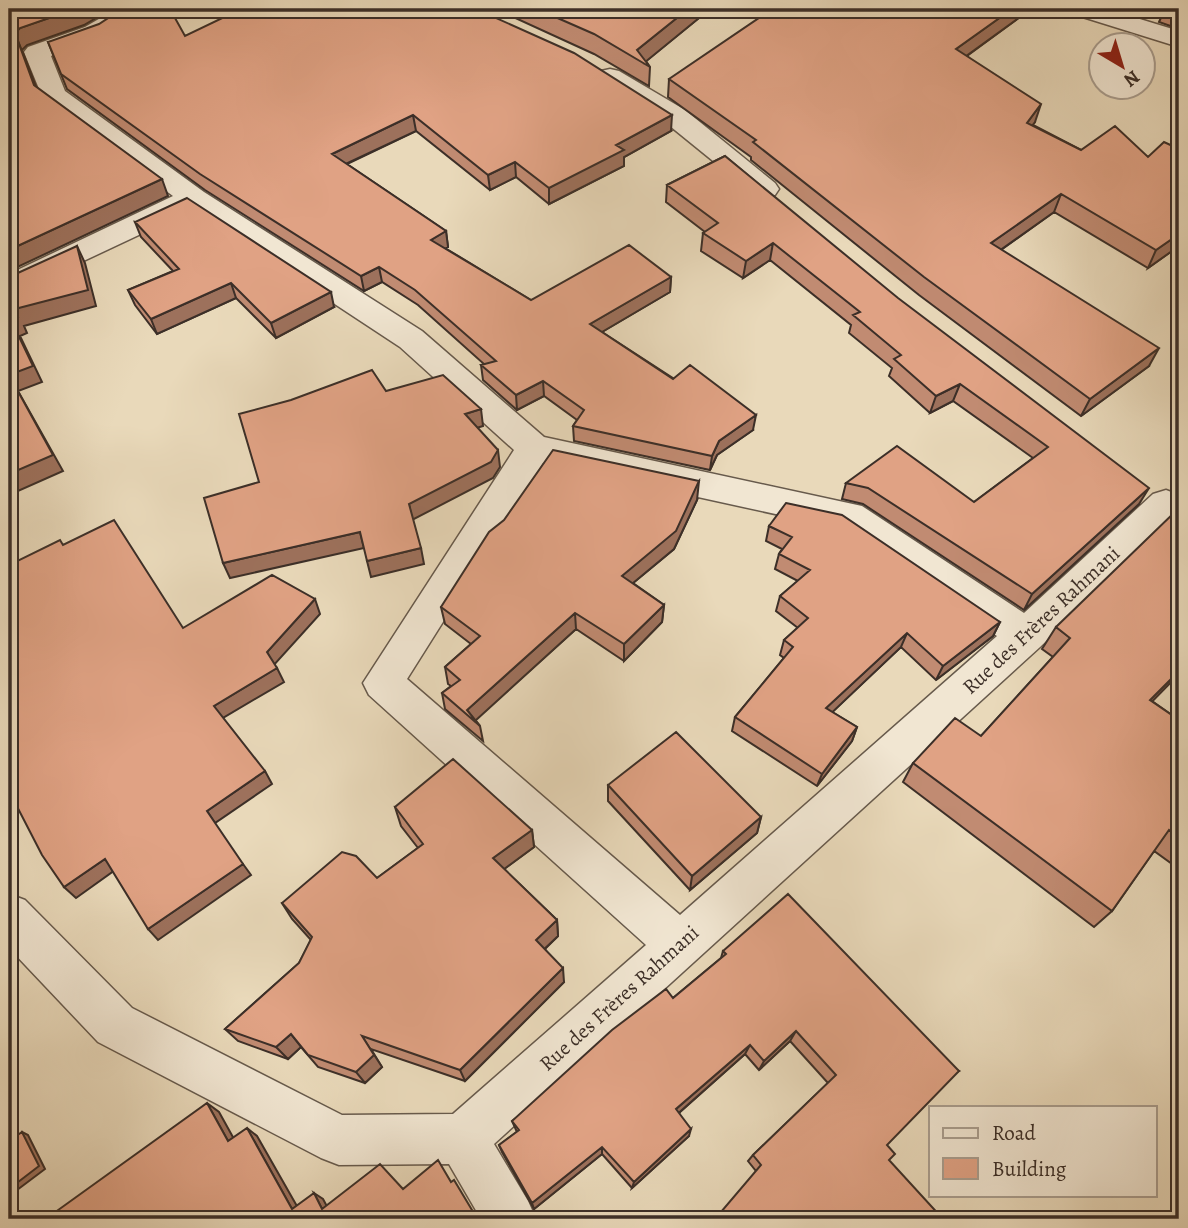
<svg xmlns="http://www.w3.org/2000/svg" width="1188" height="1228" font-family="Alegreya,serif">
	<rect width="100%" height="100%" fill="#e9d9ba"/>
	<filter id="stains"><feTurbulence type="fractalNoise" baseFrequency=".00286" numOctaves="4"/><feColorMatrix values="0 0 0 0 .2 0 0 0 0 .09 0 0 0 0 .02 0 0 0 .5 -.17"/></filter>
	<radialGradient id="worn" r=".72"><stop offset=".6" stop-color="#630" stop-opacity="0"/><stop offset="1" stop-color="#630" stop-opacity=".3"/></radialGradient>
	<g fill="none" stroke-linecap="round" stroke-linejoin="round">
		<!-- minor casing -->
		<g stroke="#675a4c" stroke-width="3">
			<path id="minor" d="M116 9H146L103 37 51 56 65 91 204 192 422 331 544 437 862 506 1024 613 1153 494 1166 490 1179 495V514L1040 647 494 1144 528 1201 536 1219H481L449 1164 339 1165 321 1158 98 1042 9 948V894L25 900 132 1008 342 1115 453 1114 646 945 369 695 363 683 514 450 400 347 192 210 9 296V274L173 196 44 101 24 52 28 47 85 27ZM543 463 839 528 997 636 680 915 407 679Z
				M1070 9H1107L1179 31V47L1073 14Z
				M610 69 619 71 685 110 775 183 779 189 775 195 765 198 755 195 665 122 601 83 597 77 601 71Z"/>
		</g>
		<!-- minor -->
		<use href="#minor" fill="#f1e6d2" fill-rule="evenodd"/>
	</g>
	<!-- wall -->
	<path fill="#c18b72" stroke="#3c2f28" stroke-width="2" d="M500 9H710L646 61 650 67 649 86 594 54 500 11Z
		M1031 9 967 56 1035 122 1033 125 1081 150 1148 157 1179 149V246L1148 268 1054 212 1001 250 1149 366 1081 416 919 295 751 160V157L668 97 669 79Z
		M1165 9H1179V29L1159 22Z
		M185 36 671 131 624 157V166L549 204 516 177 490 190 416 131 347 164 446 231 448 247 445 248 531 300 671 277 670 292 602 332 753 430 717 455 710 470 574 441 573 426 577 420 544 396 517 410 483 380 481 365 484 364 418 305 382 282 364 291 205 190 67 89 48 42Z
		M725 156 1139 504 1024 610 863 504 842 499 846 483 974 502 1033 458 953 401 930 413 889 376 892 368 849 333 851 325 770 260 743 278 701 251 703 233 705 232 666 202 667 185Z
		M135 222 334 307 276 338 236 298 157 334 135 305 128 290 173 271 141 237Z
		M697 500 674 549 633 583 664 605 662 622 624 661 576 629 475 720 480 726 483 741 445 709 442 693 451 686 448 684 445 667 471 644 445 624 441 607Z
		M769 526 1000 622 993 636 936 680 901 647 832 712 857 727 852 741 817 786 732 731 735 717 784 658 780 655 784 640 798 628 776 611 780 596 798 581 775 569 779 554 782 549 766 541Z
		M1056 627 1152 701 1179 720V869L1154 851 1112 911 1094 927 903 782 913 763 981 736 1053 657 1042 649Z
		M608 785 761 817 757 833 690 890 608 801Z
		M395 807 532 830 534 847 504 869 557 920 558 936 545 949 564 982 465 1081 371 1049 382 1067 365 1083 318 1067 301 1047 288 1059 238 1041 225 1029 299 963 311 940 292 919 282 903 377 878 418 848 401 826Z
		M723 951 959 1071 756 1171 748 1161 753 1155 828 1083 790 1041 759 1070 745 1054 679 1113 689 1136 632 1188 602 1154 534 1209 502 1152 499 1145 517 1132 512 1121 673 998 721 958Z"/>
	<!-- shaded-wall -->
	<path fill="#9d715c" stroke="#3c2f28" stroke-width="2" d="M75 9H107L108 11 84 25 27 45 22 50 42 102 15 33 20 28Z
		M688 9H710L644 63 637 50Z
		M1012 9H1031L951 67 956 49Z
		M1041 104 1035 122 1021 140 1027 123Z
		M413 115 416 131 335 169 332 154Z
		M672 115 671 131 624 157V166L549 204V188L616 145Z
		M515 162 516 177 490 190 488 175Z
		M162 179 168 196 9 271V250Z
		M1061 194 1054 212 985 261 991 243Z
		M446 231 448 247 433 256 431 240Z
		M1179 234V246L1148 268 1156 250Z
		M773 243 770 260 743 278 746 261Z
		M77 246 85 263 96 306 24 326 27 333 20 336 42 382 18 391 63 471 9 495V375L11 320 15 309Z
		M379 267 382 282 364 291 361 276Z
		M671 277 670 292 590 339V324Z
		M231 283 236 298 157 334 151 319Z
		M331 292 334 307 276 338 271 323Z
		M1159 348 1149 366 1081 416 1090 399Z
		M543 381 544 396 517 410 516 395Z
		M960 384 953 401 930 413 936 396Z
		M481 409 483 426 467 431 465 414Z
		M756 415 753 430 717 455 710 470 712 456 719 441Z
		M498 450 500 467 493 478 412 520 409 504Z
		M699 481 697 500 674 549 621 593 622 576Z
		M1149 488 1139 504 1024 610 1032 594Z
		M360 532 364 548 230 578 223 563Z
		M421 548 424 564 371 577 367 561Z
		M315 599 320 614 273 666 267 652Z
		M664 605 662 622 624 661V644Z
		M575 613 576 629 475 721 467 710Z
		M1000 622 993 636 936 680 943 666Z
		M907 633 901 647 822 722 826 708Z
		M277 668 284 682 221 719 214 706Z
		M1179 671V674L1134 720 1150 700Z
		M857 727 852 741 817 786 822 774Z
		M265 771 272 784 215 823 207 811Z
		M761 817 757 833 690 890 692 876Z
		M532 830 534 847 496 875 493 858Z
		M105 859 115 870 76 898 64 887Z
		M243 864 251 875 158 940 148 929Z
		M557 920 558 936 538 955 536 940Z
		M563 968 564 982 465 1081 460 1070Z
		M796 1031 790 1041 759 1070 764 1061Z
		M291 1034 301 1047 288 1059 276 1047Z
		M362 1036 382 1067 365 1083 356 1072Z
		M750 1045 745 1054 674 1117 676 1109Z
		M207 1103 219 1112 239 1148 228 1141Z
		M247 1128 257 1136 302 1215 292 1209Z
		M691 1129 689 1136 632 1188 634 1182Z
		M22 1132 28 1135 45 1169 9 1196V1189Z
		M602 1147V1154L534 1209 532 1203Z
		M314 1193 323 1199 331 1214 322 1209Z"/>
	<!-- building -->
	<path fill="#e0a284" stroke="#3c2f28" stroke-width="2" d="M9 9H75L20 28 15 33 34 85 162 179 9 250Z
		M122 9H170L185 36 241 9H476L574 53 672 115 616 145 624 150 549 188 515 162 488 175 413 115 332 154 446 231 431 240 531 300 629 245 671 277 590 324 673 379 690 365 756 415 719 441 712 456 573 426 584 410 543 381 516 395 481 365 496 361 415 290 379 267 361 276 200 174 61 74 48 42 99 24Z
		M537 9H688L637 50 650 67 594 34Z
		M772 9H1012L956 49 1041 104 1027 123 1081 150 1115 126 1148 157 1164 142 1179 149V234L1156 250 1061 194 991 243 1159 348 1090 399 924 277 753 142 756 140 669 79Z
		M725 156 898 298 1149 488 1032 594 868 488 846 483 897 446 974 502 1048 447 960 384 936 396 894 359 901 355 853 315 860 312 773 243 746 261 703 233 718 223 667 185Z
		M187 198 331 292 271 323 231 283 151 319 128 290 179 269 135 222Z
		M77 246 88 290 15 309 18 317 11 320 33 366 9 375V277Z
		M372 370 386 391 443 375 481 409 465 414 498 450 491 462 409 504 421 548 367 561 360 532 223 563 204 498 259 482 239 414 291 400Z
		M9 375 53 455 9 474Z
		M553 450 699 481 676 531 622 576 664 605 624 644 575 613 467 710 480 726 442 693 460 680 445 667 480 636 441 607 489 532 504 520Z
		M786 503 842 515 1000 622 943 666 907 633 826 708 857 727 822 774 735 717 793 647 784 640 808 618 780 596 810 570 779 554 792 537 769 526Z
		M1179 508V671L1150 700 1179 720V838L1169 830 1112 911 913 763 955 718 981 736 1070 638 1056 627Z
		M114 520 183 628 272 575 315 599 267 652 277 668 214 706 265 771 207 811 243 864 148 929 105 859 64 887 42 855 9 791V565L60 540 63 545Z
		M676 732 761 817 692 876 608 785Z
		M453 759 532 830 493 858 557 920 536 940 563 968 460 1070 362 1036 374 1055 356 1072 308 1055 291 1034 276 1047 225 1029 299 963 312 937 282 903 342 852 356 856 377 878 423 844 395 807Z
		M788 894 959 1071 887 1145 895 1154 889 1160 943 1219H715L761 1165 753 1155 836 1075 796 1031 764 1061 750 1045 676 1109 691 1129 634 1182 602 1147 532 1203 499 1145 519 1130 512 1121 612 1030 666 989 673 998 726 954 723 951Z
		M207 1103 228 1141 247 1128 292 1209 314 1193 322 1209 380 1164 403 1189 438 1160 451 1182 454 1180 475 1215 516 1216 512 1219H57L54 1213Z
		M22 1132 39 1166 9 1189V1141Z"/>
	<g text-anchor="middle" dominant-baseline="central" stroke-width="6" stroke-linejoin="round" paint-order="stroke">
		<!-- street labels -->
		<g font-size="21" fill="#3c2f28" stroke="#f1e6d2">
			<text transform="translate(1041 620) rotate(-43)">Rue des Frères Rahmani</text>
			<text transform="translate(619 998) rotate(-42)">Rue des Frères Rahmani</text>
		</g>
	</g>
	<!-- margin -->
	<rect width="1188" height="1228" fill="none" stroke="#e9d9ba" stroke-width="35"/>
	<rect x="10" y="10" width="1167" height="1207" fill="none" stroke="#3c2f28" stroke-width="3.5"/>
	<rect x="18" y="18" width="1153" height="1193" fill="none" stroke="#3c2f28" stroke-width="2"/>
	<!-- legend -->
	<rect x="929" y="1106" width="228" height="91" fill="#f1e6d2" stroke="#a99d8e" stroke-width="2"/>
	<rect x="943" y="1128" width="35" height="10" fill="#f1e6d2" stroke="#a99d8e" stroke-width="2"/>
	<text x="992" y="1140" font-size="21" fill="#3c2f28">Road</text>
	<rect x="943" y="1158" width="35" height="21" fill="#e0a284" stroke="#a99d8e" stroke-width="2"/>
	<text x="992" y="1176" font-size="21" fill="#3c2f28">Building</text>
	<!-- north arrow -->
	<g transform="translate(1122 66) rotate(142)"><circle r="33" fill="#f1e6d2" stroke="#a99d8e" stroke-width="2"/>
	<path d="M0-5L12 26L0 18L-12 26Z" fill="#8f2418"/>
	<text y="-10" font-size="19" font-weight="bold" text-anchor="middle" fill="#3c2f28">N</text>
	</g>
	<rect width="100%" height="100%" filter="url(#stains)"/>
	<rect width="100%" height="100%" fill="url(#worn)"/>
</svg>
